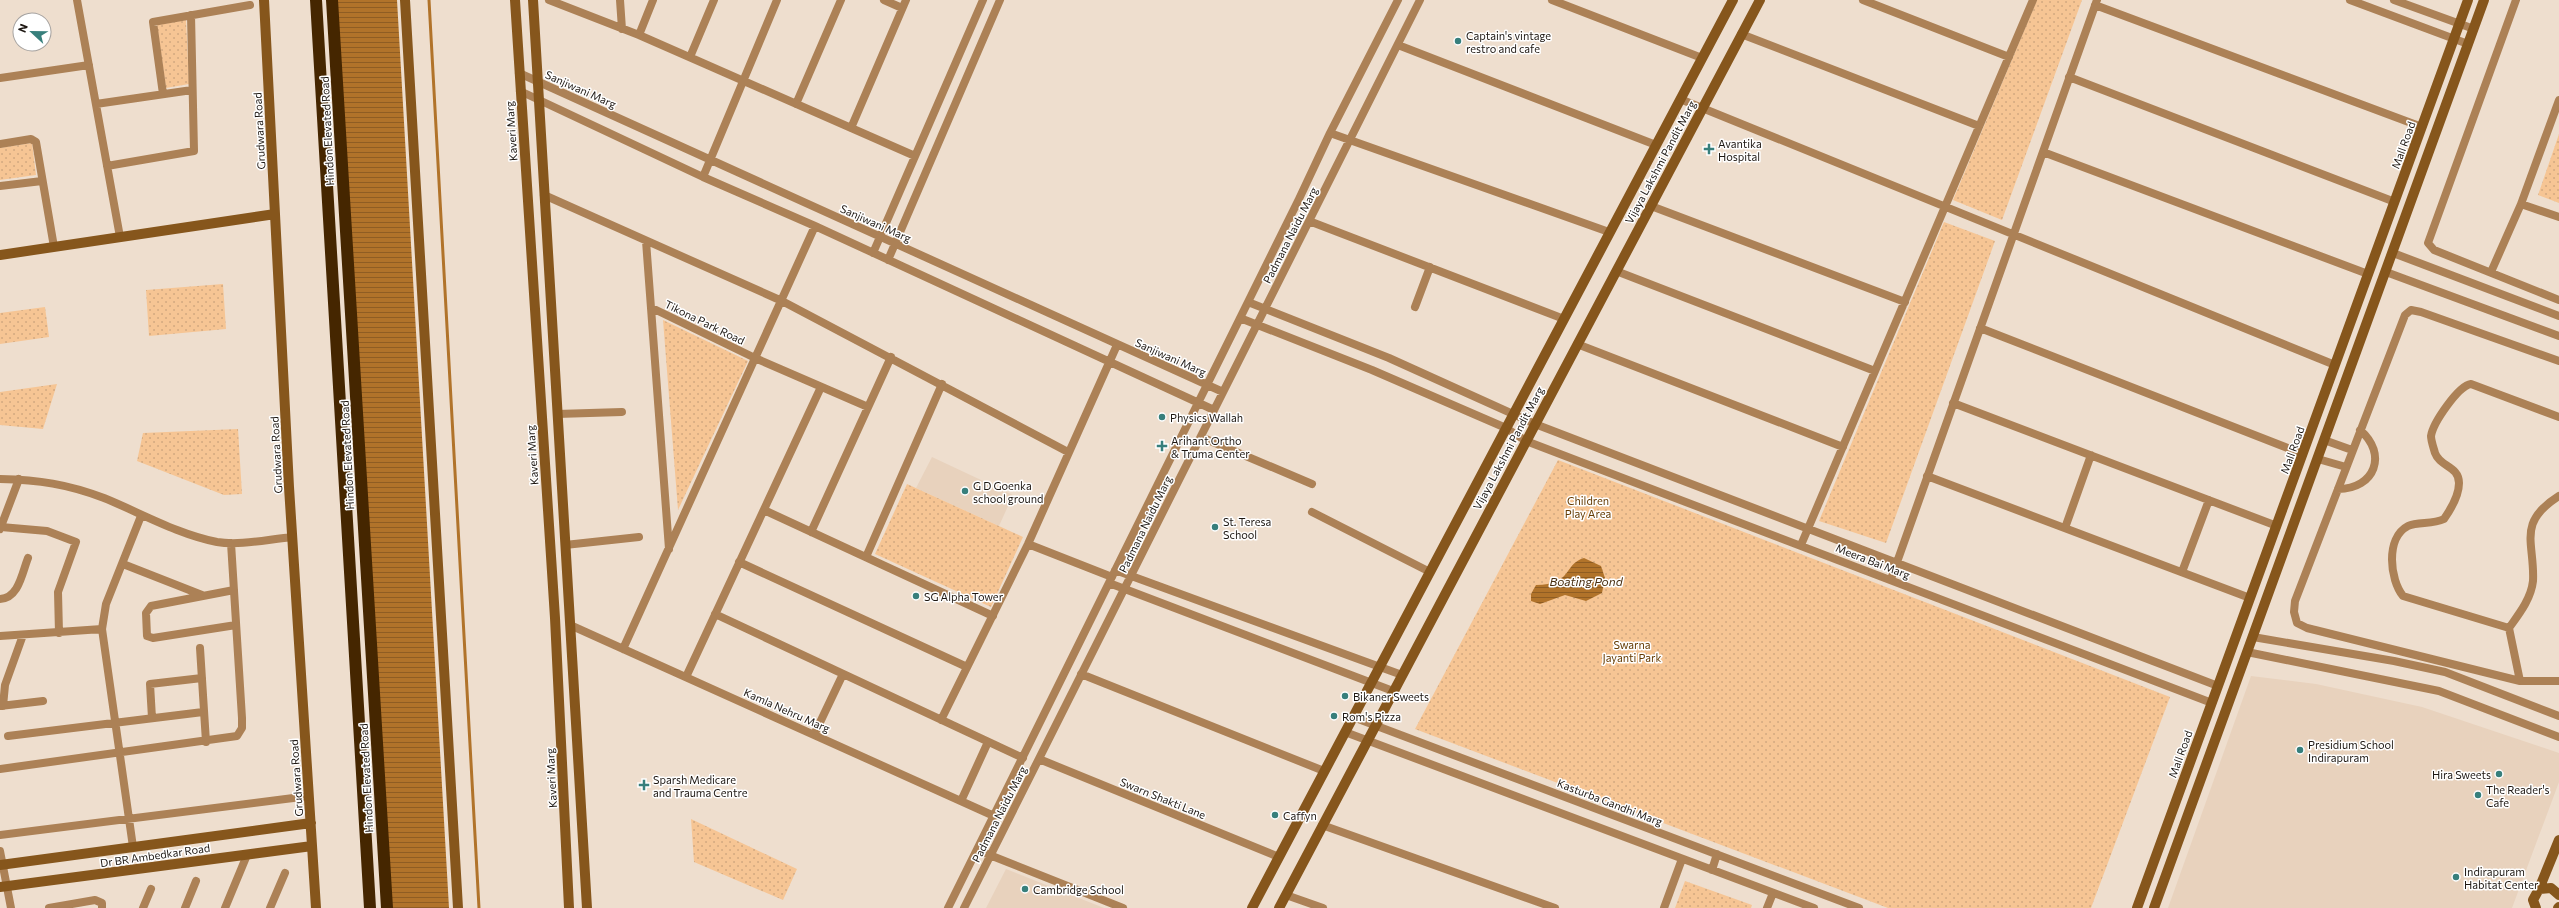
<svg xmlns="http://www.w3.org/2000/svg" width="2559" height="908" font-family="Commissioner,sans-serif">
	<defs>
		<pattern id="grass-dots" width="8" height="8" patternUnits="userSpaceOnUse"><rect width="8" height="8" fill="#f6c594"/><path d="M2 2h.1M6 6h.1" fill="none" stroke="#d2a87f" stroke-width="1.8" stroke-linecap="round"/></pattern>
		<pattern id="water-rules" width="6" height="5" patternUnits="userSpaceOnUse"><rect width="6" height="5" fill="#b1732a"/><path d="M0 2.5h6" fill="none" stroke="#8f5d23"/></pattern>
	</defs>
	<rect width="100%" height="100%" fill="#eedece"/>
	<!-- built -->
	<path fill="#e8d2bd" d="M932 457 1013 495 999 526 916 488Z
		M2251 676 2316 684 2422 707 2559 753V782L2512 908H2168Z
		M1006 869 1104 908H986Z"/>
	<!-- grass -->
	<path fill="url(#grass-dots)" d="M2037 0H2082L2002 220 1953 200Z
		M186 20 189 84 166 88 157 25Z
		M2559 134V203L2538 195Z
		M32 143 36 175 0 180V148Z
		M1944 222 1995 241 1886 543 1819 521Z
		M223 284 226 329 149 336 146 290Z
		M45 307 49 337 0 344V313Z
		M663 320 748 361 678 510Z
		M57 384 43 429 0 425V392Z
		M238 429 242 494 224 495 137 461 143 433Z
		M1558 460 2170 697 2091 908H1888L1415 729Z
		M907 484 1023 537 991 607 875 554Z
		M691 819 797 869 783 900 694 862Z
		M1685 881 1752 905 1751 908H1675Z"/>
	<!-- water -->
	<path fill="url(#water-rules)" d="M335 0H397L449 908H386Z
		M1584 558 1601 566 1605 578 1602 593 1586 601 1565 595 1540 604 1531 601V594L1536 585C1573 585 1563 564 1584 558Z"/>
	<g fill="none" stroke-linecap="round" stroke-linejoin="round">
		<!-- stream -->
		<path stroke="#b1732a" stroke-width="3" d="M429 0 479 908"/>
		<!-- street -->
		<path stroke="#ac8156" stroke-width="8" d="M77 0 120 237
			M549 0 639 35 915 156
			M620 0 622 29
			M884 0 902 8
			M1552 0 1702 58
			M1863 0 2009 57
			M2350 0 2468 44
			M2394 0 2474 29
			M2516 0 2428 243 2434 250 2559 300
			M2095 5 2422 127
			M1741 34 1979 126
			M639 35 653 0
			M1398 45 1656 145
			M690 57 714 0
			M519 73 1223 392
			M2069 77 2395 202
			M0 78 89 65
			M520 91 703 177 815 226 1214 410
			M163 94 153 22 250 5
			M1680 99 2335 365
			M2559 100 2521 204 2559 217
			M96 104 192 90
			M796 104 841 0
			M851 128 906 0
			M1330 133 1609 232
			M0 144 31 139 36 142 54 247
			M2043 152 2368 274
			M107 166 194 151 191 15
			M703 177 777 0
			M0 186 42 181
			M544 195 782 301 1068 452
			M1651 206 1905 302
			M1309 221 1564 319
			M646 241 669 549
			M873 253 983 0
			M2393 253 2559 316
			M888 260 1000 0
			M1616 271 1875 371
			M2386 272 2559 336
			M2491 272 2521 204
			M1248 302 1389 358 1535 424 2218 686
			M1415 307 1430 267
			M652 308 755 358 868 407
			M1240 318 1372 370 1506 428 1526 441 2212 703
			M1980 328 2303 454
			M1577 344 1843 447
			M2559 361 2421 312 2411 310 2405 315 2295 601 2294 612 2297 623 2307 628 2520 681H2559
			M1953 403 2277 526
			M557 414 622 412
			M1201 437 1312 484
			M2324 440 2352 450
			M2318 459 2346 467
			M1927 476 2250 598
			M0 479C39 480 67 484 104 498 141 513 177 534 217 542 240 546 269 539 293 537
			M2338 489C2375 489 2388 454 2360 430
			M764 510 993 616
			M1312 512 1430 572
			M1 527 47 531 76 542 58 592 59 633
			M2065 528 2091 455
			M0 529 19 479
			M811 532 891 357
			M1028 544 1112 577
			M565 545 639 537
			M1801 545 2033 0
			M866 557 942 384
			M739 562 967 667
			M123 564 202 595
			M1115 570 1402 675
			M2182 572 2209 500
			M1891 579 2097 0
			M1109 583 1393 691
			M234 590 151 606 146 613 147 636 153 638 236 625
			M0 599C19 598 22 573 28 558
			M715 614 1023 758
			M570 625 994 816
			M2509 628 2403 596C2390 580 2385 538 2408 526 2418 521 2432 525 2444 519 2451 509 2459 496 2459 483 2459 466 2440 467 2435 453 2434 449 2431 441 2431 436 2433 423 2458 386 2471 384L2559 417
			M0 636 102 629
			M2253 637 2394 661 2445 672 2559 716
			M200 648 206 742
			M623 649 815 226
			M2247 652 2439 691 2559 737
			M1081 674 1324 771
			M686 677 821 387
			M2520 681 2509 628C2519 614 2531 599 2533 581 2535 543 2516 523 2559 496
			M0 706 43 701
			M3 706 5 685 23 635
			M1353 717 1859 908
			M152 718 150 684 202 678
			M941 720 1028 544 1117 345
			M1345 732 1814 908
			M814 735 843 674
			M8 736 203 712
			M1039 759 1279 857
			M0 769 237 736 242 728V718L231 543
			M961 801 988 742
			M1322 825 1555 908
			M0 835 309 796
			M133 847 102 629 106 604 141 516
			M977 850 1123 908
			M0 851 11 908
			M1712 870 1717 854
			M1286 895 1323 908
			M49 908 95 900 102 903V908
			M143 908 151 889
			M185 908 196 881
			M225 908 247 855
			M270 908 285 873
			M948 908 1299 199 1330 133 1398 0
			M964 908 1420 0
			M1664 908 1682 859
			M1767 908 1773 893"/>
		<!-- secondary -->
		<path stroke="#86561c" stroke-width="10" d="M264 0 289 487 316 908
			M405 0 458 908
			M515 0 555 618 569 908
			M533 0 587 908
			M0 255 275 214
			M0 865 311 823
			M0 887 312 846
			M2539 889 2559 840
			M1252 908 1733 0
			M1279 908 1760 0
			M2137 908 2468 0
			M2154 908 2484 0
			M2536 908 2533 900 2539 889 2551 888 2559 895
			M2558 908 2559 907"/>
		<!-- highway -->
		<path stroke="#452600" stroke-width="12" d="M316 0 370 908
			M332 0 387 908"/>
	</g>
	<!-- markers -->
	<g fill="#377f7c" stroke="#fff" stroke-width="1.5">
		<circle cx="1458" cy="41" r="4"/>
		<path d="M1707 143h4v4h4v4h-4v4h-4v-4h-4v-4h4z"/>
		<circle cx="1162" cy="417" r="4"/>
		<path d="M1160 440h4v4h4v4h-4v4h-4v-4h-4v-4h4z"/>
		<circle cx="965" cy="491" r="4"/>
		<circle cx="1215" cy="527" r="4"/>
		<circle cx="916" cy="596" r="4"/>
		<circle cx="1345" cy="696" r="4"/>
		<circle cx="1334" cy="716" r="4"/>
		<circle cx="2300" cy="750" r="4"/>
		<circle cx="2499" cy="774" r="4"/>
		<path d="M642 779h4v4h4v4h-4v4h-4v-4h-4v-4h4z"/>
		<circle cx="2478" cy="795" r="4"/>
		<circle cx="1275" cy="815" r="4"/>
		<circle cx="2456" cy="877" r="4"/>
		<circle cx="1025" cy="889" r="4"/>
	</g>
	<g text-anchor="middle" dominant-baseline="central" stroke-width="3" stroke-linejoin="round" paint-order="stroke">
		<!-- poi labels -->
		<g font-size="11" fill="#1d1712" stroke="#fff" text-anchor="start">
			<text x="1466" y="35">Captain's vintage<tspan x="1466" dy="13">restro and cafe</tspan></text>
			<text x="1718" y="143">Avantika<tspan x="1718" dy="13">Hospital</tspan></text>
			<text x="1170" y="417">Physics Wallah</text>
			<text x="1171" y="440">Arihant Ortho<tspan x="1171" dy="13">&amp; Truma Center</tspan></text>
			<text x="973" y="485">G D Goenka<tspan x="973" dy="13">school ground</tspan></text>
			<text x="1223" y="521">St. Teresa<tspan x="1223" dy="13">School</tspan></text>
			<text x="924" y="596">SG Alpha Tower</text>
			<text x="1353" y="696">Bikaner Sweets</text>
			<text x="1342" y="716">Rom's Pizza</text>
			<text x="2308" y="744">Presidium School<tspan x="2308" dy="13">Indirapuram</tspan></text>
			<text x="2491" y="774" text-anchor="end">Hira Sweets</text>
			<text x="653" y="779">Sparsh Medicare<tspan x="653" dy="13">and Trauma Centre</tspan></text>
			<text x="2486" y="789">The Reader's<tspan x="2486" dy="13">Cafe</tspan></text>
			<text x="1283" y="815">Caffyn</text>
			<text x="2464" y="871">Indirapuram<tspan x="2464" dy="13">Habitat Center</tspan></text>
			<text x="1033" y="889">Cambridge School</text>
		</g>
		<!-- street labels -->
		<g font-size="11" fill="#1d1712" stroke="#fff">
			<text transform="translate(581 89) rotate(24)">Sanjiwani Marg</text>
			<text transform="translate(259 131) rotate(-93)">Grudwara Road</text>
			<text transform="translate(327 131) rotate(-93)">Hindon Elevated Road</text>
			<text transform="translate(511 131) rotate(-94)">Kaveri Marg</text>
			<text transform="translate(2403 145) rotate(-70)">Mall Road</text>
			<text transform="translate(1660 162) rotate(-62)">Vijaya Lakshmi Pandit Marg</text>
			<text transform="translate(876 223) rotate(24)">Sanjiwani Marg</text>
			<text transform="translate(1290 235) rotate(-63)">Padmana Naidu Marg</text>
			<text transform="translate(705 322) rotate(26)">Tikona Park Road</text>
			<text transform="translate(1171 357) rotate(24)">Sanjiwani Marg</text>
			<text transform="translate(1508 448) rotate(-62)">Vijaya Lakshmi Pandit Marg</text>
			<text transform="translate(2292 450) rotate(-70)">Mall Road</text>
			<text transform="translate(276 455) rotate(-93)">Grudwara Road</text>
			<text transform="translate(347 455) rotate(-93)">Hindon Elevated Road</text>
			<text transform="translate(532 455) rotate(-94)">Kaveri Marg</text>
			<text transform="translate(1145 524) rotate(-64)">Padmana Naidu Marg</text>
			<text transform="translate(1873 561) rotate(21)">Meera Bai Marg</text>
			<text transform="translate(787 710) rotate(24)">Kamla Nehru Marg</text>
			<text transform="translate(2180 754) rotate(-70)">Mall Road</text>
			<text transform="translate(296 778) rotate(-94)">Grudwara Road</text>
			<text transform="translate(366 778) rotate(-93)">Hindon Elevated Road</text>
			<text transform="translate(551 778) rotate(-93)">Kaveri Marg</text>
			<text transform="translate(1163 798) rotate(22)">Swarn Shakti Lane</text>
			<text transform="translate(1610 802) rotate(21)">Kasturba Gandhi Marg</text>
			<text transform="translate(999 814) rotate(-63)">Padmana Naidu Marg</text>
			<text transform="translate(155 855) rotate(-8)">Dr BR Ambedkar Road</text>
		</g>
		<!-- park labels -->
		<g font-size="11" fill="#643a00" stroke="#fff">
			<text x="1588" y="500">Children<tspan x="1588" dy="13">Play Area</tspan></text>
			<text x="1632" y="644">Swarna<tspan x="1632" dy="13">Jayanti Park</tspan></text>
		</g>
		<!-- water labels -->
		<g font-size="12" font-style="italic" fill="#482e10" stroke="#fff">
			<text x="1586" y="581">Boating Pond</text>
		</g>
	</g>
	<!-- north arrow -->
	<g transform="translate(32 32) rotate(292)"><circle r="19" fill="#ffffff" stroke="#a5a2a0"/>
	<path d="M0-3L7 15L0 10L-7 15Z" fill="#377f7c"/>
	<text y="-6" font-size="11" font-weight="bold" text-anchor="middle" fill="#1d1712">N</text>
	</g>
</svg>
